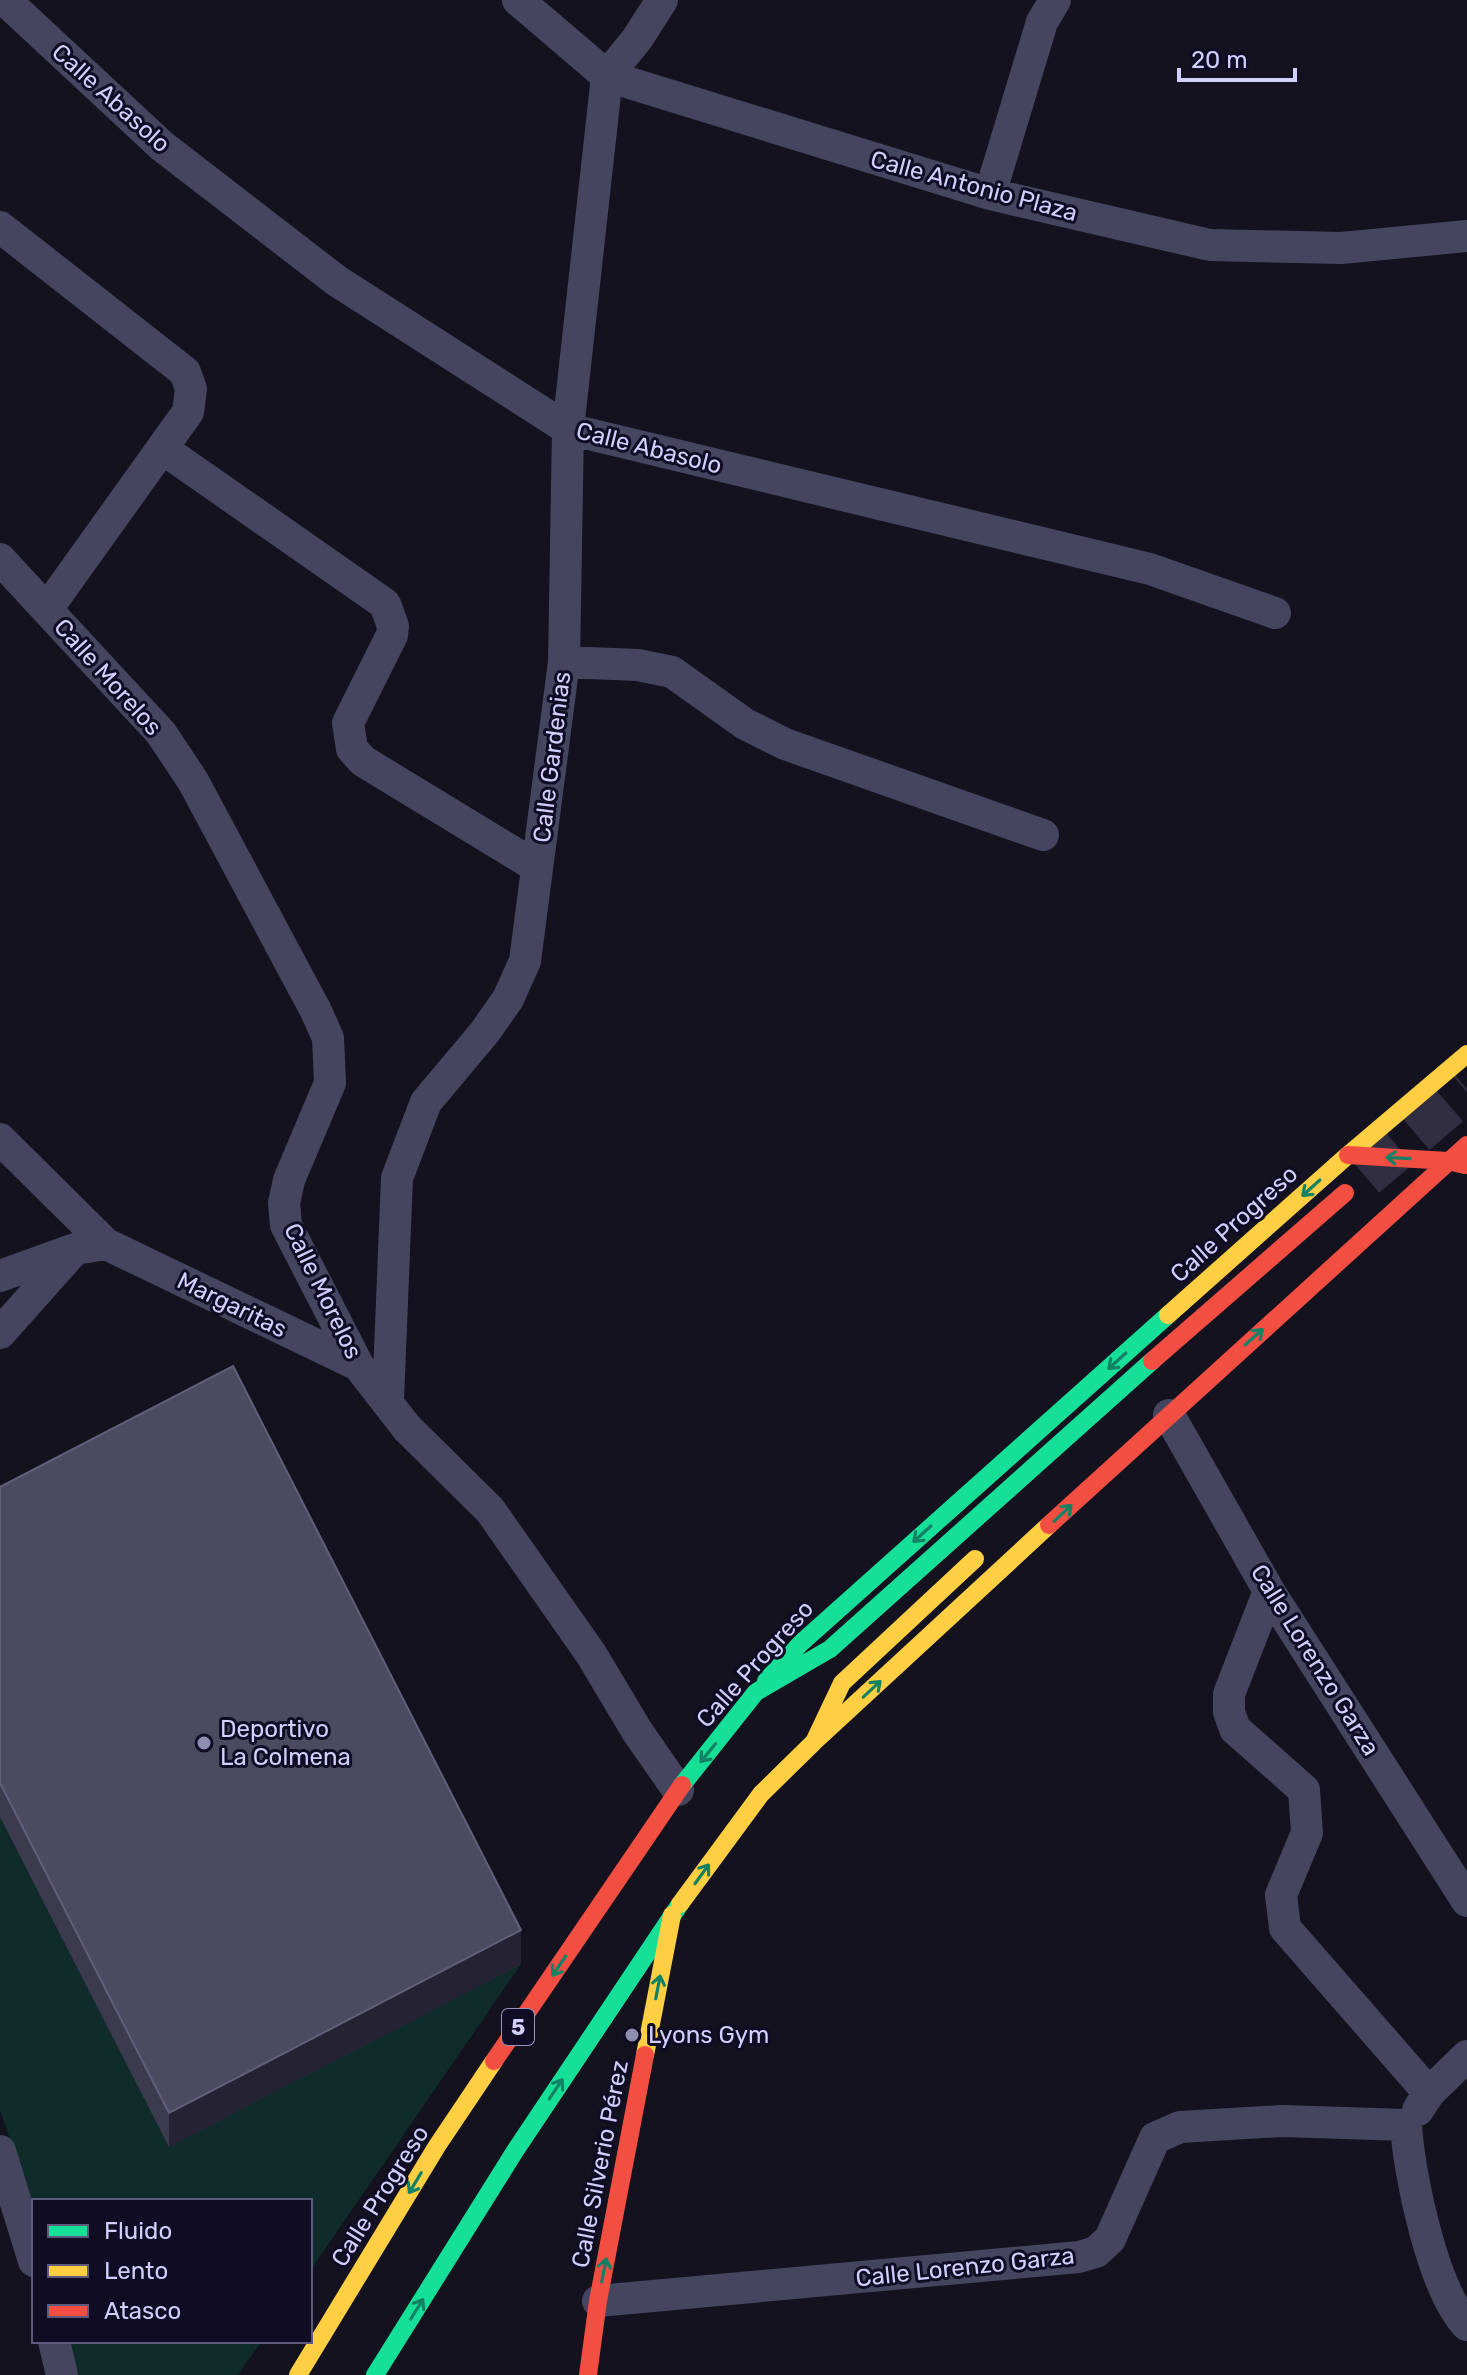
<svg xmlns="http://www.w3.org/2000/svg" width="1467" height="2375" font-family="Rubik,sans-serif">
	<rect width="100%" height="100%" fill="#13121e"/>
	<!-- green -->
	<path fill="#0f2b2a" d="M233 1400 521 1964 310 2271V2201H34V2210L0 2110V1521Z
		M68 2341H262L238 2375H76Z"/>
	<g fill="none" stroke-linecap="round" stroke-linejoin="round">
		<!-- primary-tunnel -->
		<path stroke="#302e40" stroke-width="44" stroke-dasharray="44 22" stroke-linecap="butt" d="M1365 1176 1467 1089"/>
		<!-- street -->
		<path stroke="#454560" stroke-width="32" d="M5 0 162 146 337 281 568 429 1150 569 1275 613
			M518 0 607 76 990 194 1210 245 1341 248 1467 236
			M990 194 1042 22 1055 0
			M0 227 185 372 191 389 188 412 47 609
			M163 449 385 604 393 626 392 635 348 723 352 749 363 761 537 867
			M0 559 161 733 193 781 316 1011 328 1038 330 1083 289 1180 284 1203 286 1225 358 1365 407 1428 490 1510 591 1654 637 1731 678 1790
			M564 662 638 665 672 672 745 724 785 744 1043 835
			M0 1139 106 1244 358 1365
			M0 1276 72 1250
			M0 1333 75 1249 106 1244
			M388 1400 397 1178 426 1102 484 1033 508 999 525 961 564 662 568 429 607 76 637 39 662 0
			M1169 1415 1269 1591 1467 1901
			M1269 1591 1229 1694V1712L1235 1729 1304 1790 1307 1833 1281 1895 1285 1928 1429 2093
			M1418 2110 1429 2093 1467 2056
			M1406 2125C1409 2175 1433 2290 1467 2325
			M0 2151 34 2261
			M598 2301 1079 2257 1096 2252 1110 2239 1155 2138 1180 2127 1282 2121 1406 2125
			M54 2341 62 2375"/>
		<!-- fast -->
		<path stroke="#16e098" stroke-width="18" d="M766 1681 801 1643 1168 1315
			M682 1785 756 1692 830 1649 1152 1361
			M375 2375 515 2151 680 1904"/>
		<!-- slow -->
		<path stroke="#ffcf43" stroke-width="18" d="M1168 1315 1348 1155 1467 1054
			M814 1742 1049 1525
			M680 1904 761 1794 814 1742 842 1683 975 1559
			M645 2055 672 1915
			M298 2375 437 2146 494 2061"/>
		<!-- jam -->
		<path stroke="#f24e42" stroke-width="18" d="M1348 1155 1448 1161 1465 1165
			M1152 1361 1345 1193
			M1049 1525 1467 1145
			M494 2061 682 1785
			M588 2375 598 2301 645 2055"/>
	</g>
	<!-- wall -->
	<path fill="#3c3a4e" d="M0 1487 521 1964 169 2147 0 1817Z"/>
	<!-- shaded-wall -->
	<path fill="#252333" d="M521 1930V1964L169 2147V2113Z"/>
	<!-- building -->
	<path fill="#4c4a61" stroke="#615f7a" stroke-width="2" d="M233 1366 521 1930 169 2113 0 1783V1487Z"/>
	<!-- one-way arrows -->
	<defs><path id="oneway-shaft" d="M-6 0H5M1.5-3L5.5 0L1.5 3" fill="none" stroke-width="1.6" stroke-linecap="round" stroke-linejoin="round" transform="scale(2)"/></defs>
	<g stroke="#138164">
		<use href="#oneway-shaft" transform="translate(1398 1158) rotate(-177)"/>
		<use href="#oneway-shaft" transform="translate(1311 1188) rotate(138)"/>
		<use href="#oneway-shaft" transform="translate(1254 1337) rotate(-42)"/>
		<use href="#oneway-shaft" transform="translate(1117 1361) rotate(138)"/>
		<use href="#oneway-shaft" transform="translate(1063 1513) rotate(-43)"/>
		<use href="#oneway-shaft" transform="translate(922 1534) rotate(138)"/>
		<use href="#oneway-shaft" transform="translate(872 1689) rotate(-43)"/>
		<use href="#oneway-shaft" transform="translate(708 1753) rotate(129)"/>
		<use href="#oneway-shaft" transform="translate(702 1874) rotate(-54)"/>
		<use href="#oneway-shaft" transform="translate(559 1966) rotate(124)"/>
		<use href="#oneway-shaft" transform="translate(658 1987) rotate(-79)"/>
		<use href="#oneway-shaft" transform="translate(556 2089) rotate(-56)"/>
		<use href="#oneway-shaft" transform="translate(415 2183) rotate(121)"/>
		<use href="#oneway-shaft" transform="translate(604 2270) rotate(-79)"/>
		<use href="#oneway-shaft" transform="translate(417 2309) rotate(-58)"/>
	</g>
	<!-- markers -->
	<g fill="#8f8db0" stroke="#0f0c24" stroke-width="3">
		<circle cx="204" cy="1743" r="8"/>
		<circle cx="632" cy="2035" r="8"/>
	</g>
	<g text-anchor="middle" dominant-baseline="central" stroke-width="6" stroke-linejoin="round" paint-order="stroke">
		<!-- shield labels -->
		<rect fill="#0f0c24" stroke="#9894bd" stroke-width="2" x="502" y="2009" width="32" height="36" rx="6"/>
		<g font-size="22" font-weight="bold" fill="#d2cfff">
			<text x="518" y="2027">5</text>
		</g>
		<!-- street labels -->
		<g font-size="24" fill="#d2cfff" stroke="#0f0c24">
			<text transform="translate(111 98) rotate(42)">Calle Abasolo</text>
			<text transform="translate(974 186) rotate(15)">Calle Antonio Plaza</text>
			<text transform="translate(649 448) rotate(14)">Calle Abasolo</text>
			<text transform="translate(108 677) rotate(48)">Calle Morelos</text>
			<text transform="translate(552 757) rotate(-83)">Calle Gardenias</text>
			<text transform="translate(1234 1224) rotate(-42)">Calle Progreso</text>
			<text transform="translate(323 1291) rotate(64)">Calle Morelos</text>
			<text transform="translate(232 1305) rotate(26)">Margaritas</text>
			<text transform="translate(1315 1660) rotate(58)">Calle Lorenzo Garza</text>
			<text transform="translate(755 1664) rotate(-48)">Calle Progreso</text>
			<text transform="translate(600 2164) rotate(-79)">Calle Silverio Pérez</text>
			<text transform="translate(380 2196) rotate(-58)">Calle Progreso</text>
			<text transform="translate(965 2267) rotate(-6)">Calle Lorenzo Garza</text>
		</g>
		<!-- poi labels -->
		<g font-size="24" fill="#d2cfff" stroke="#0f0c24" text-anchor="start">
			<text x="220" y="1729">Deportivo<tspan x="220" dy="28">La Colmena</tspan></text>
			<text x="648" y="2035">Lyons Gym</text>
		</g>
	</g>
	<!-- legend -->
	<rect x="32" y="2199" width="280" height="144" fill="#0f0c24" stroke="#5d5a7c" stroke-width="2"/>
	<rect x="48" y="2225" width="40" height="12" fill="#16e098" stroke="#5d5a7c" stroke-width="2"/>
	<text x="104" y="2239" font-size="24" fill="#d2cfff">Fluido</text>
	<rect x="48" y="2265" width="40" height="12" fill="#ffcf43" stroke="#5d5a7c" stroke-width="2"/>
	<text x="104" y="2279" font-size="24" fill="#d2cfff">Lento</text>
	<rect x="48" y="2305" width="40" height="12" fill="#f24e42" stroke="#5d5a7c" stroke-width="2"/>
	<text x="104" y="2319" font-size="24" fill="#d2cfff">Atasco</text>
	<!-- scale -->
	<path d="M1179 68v12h116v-12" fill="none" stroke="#d2cfff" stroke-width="4"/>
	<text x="1191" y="68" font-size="24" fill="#d2cfff" stroke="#0f0c24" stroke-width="6" paint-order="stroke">20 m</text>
</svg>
